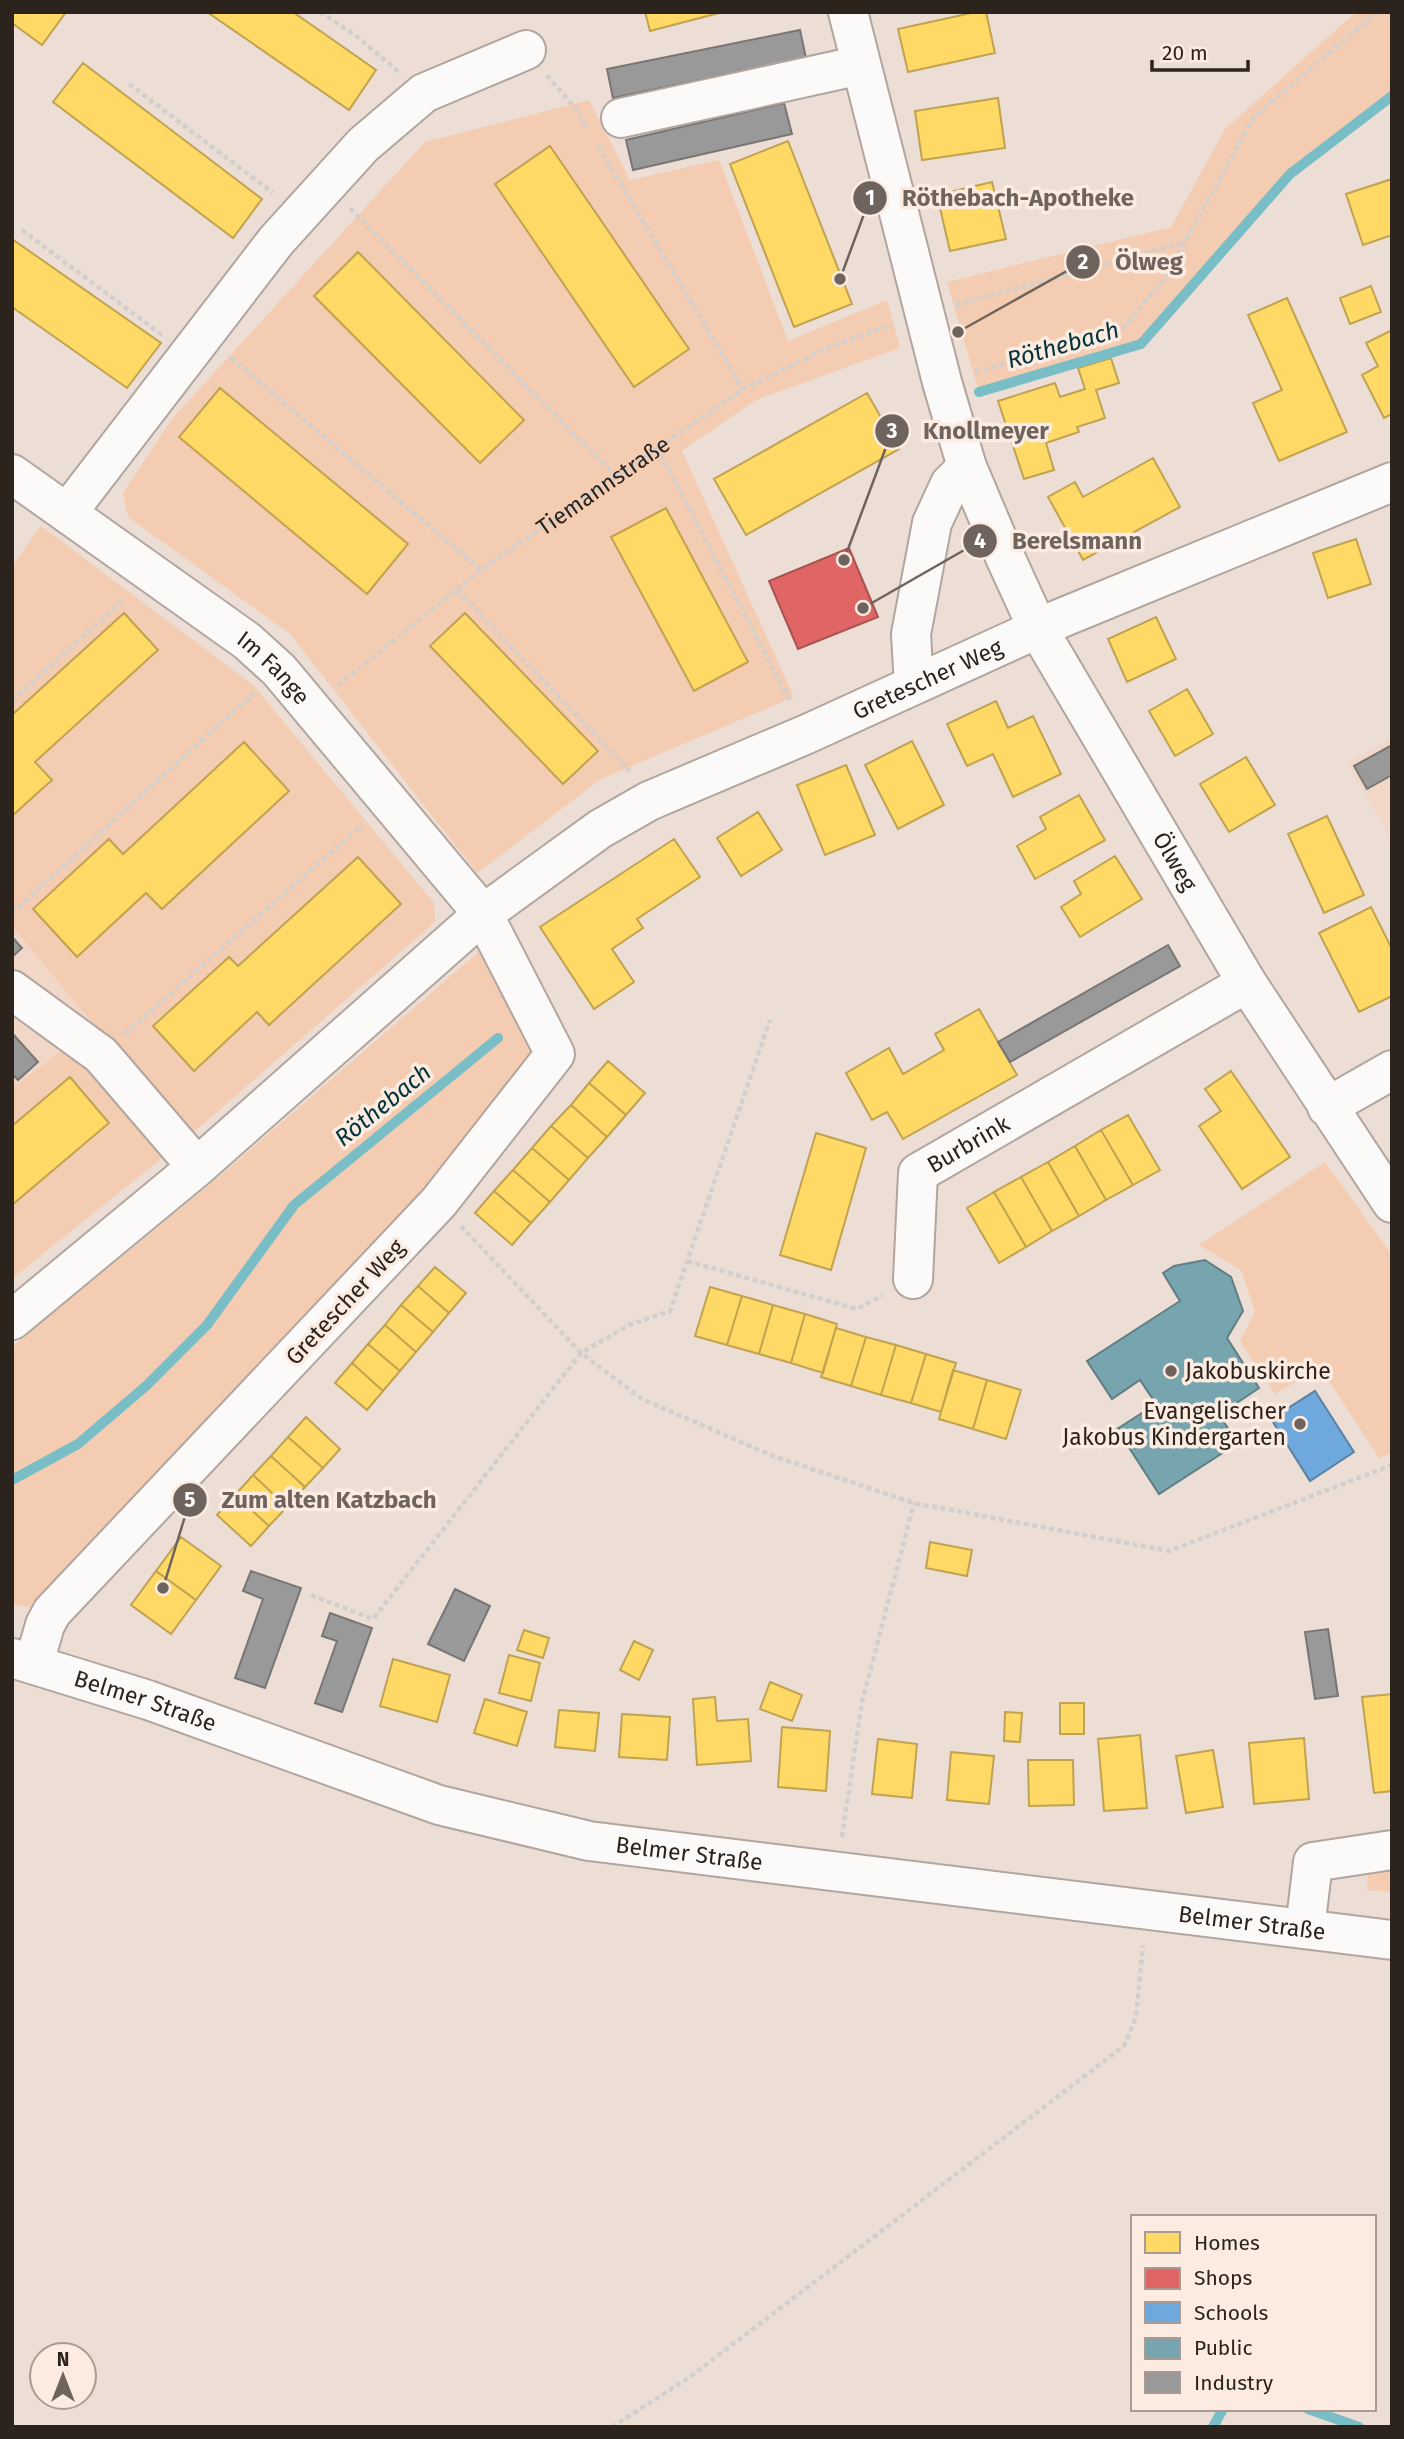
<svg xmlns="http://www.w3.org/2000/svg" width="1404" height="2439" font-family="'Fira Sans',sans-serif">
	<rect width="100%" height="100%" fill="#ecded5"/>
	<!-- built -->
	<path fill="#f0d7c7" d="M1392 738V840L1347 763Z
		M12 926 96 1026 16 1085 12 1081Z"/>
	<!-- green -->
	<path fill="#f4ccb2" d="M1356 12H1392V96L1290 174 1141 344 979 392 947 282 1171 227 1225 129Z
		M589 100 630 180 719 160 788 341 887 300 900 348 756 400 682 451 794 697 601 779 477 873 290 634 128 517 123 493 171 420 425 142Z
		M41 526 253 685 434 903 435 922 194 1132 12 1279V1081L16 1085 95 1026 12 926V566Z
		M483 948 538 1053 423 1195 38 1609 12 1604V1347L212 1183Z
		M1325 1162 1392 1255V1453L1379 1458 1320 1367 1275 1394 1240 1341 1255 1312 1241 1270 1199 1245Z
		M1392 1859V1892L1367 1890 1369 1862Z"/>
	<!-- homes -->
	<path fill="#ffd966" stroke="#c0a250" stroke-width="2" d="M12 12H66L42 45 12 23Z
		M207 12H293L376 70 349 110Z
		M645 12H723L650 31Z
		M976 12H986L995 53 908 72 898 29Z
		M83 63 262 199 233 238 53 102Z
		M998 98 1005 148 922 160 915 111Z
		M788 141 852 304 794 327 730 164Z
		M550 146 689 349 634 387 495 184Z
		M1392 179V235L1363 245 1346 194Z
		M992 182 1006 239 950 251 937 195Z
		M12 239 161 343 127 388 12 307Z
		M358 252 524 420 480 463 314 296Z
		M1371 286 1381 312 1350 324 1340 298Z
		M1287 298 1347 432 1279 461 1253 403 1282 390 1248 315Z
		M1392 330V414L1384 418 1362 375 1378 366 1366 343Z
		M1111 358 1119 383 1096 390 1105 418 1077 427 1079 432 1046 443 1054 470 1024 479 998 401 1055 383 1060 397 1085 389 1078 368Z
		M220 388 408 544 367 594 179 437Z
		M867 393 899 449 746 535 714 479Z
		M1153 458 1180 507 1083 560 1048 497 1075 482 1083 497Z
		M666 508 748 662 694 691 611 537Z
		M1356 539 1371 584 1328 598 1313 553Z
		M124 613 158 650 35 762 52 780 12 816V715Z
		M465 613 598 751 563 784 430 646Z
		M1156 617 1176 659 1127 682 1108 639Z
		M1187 689 1213 734 1175 756 1149 711Z
		M996 701 1008 728 1033 716 1061 774 1013 797 993 754 967 766 947 724Z
		M912 741 944 805 898 829 865 765Z
		M244 742 289 791 162 909 146 893 77 957 33 909 109 839 123 854Z
		M1246 757 1275 805 1229 832 1200 784Z
		M846 765 875 835 825 855 797 785Z
		M1079 795 1105 840 1035 879 1017 846 1046 829 1040 817Z
		M758 812 782 850 741 876 717 838Z
		M1327 816 1364 895 1324 913 1288 834Z
		M674 839 700 877 637 919 643 928 612 949 634 982 594 1009 540 927Z
		M1115 856 1142 899 1080 937 1061 907 1081 894 1074 881Z
		M358 857 401 904 269 1025 257 1012 194 1071 153 1026 229 957 238 966Z
		M1371 907 1392 949V996L1359 1012 1319 933Z
		M979 1009 1017 1075 903 1139 887 1112 872 1120 846 1073 889 1048 903 1074 944 1050 935 1034Z
		M608 1061 645 1093 626 1115 589 1083Z
		M1231 1071 1290 1157 1242 1189 1199 1126 1221 1111 1205 1089Z
		M70 1077 109 1123 12 1205V1126Z
		M589 1083 626 1115 607 1137 571 1105Z
		M571 1105 607 1137 588 1158 551 1126Z
		M1128 1115 1160 1170 1133 1185 1101 1130Z
		M551 1126 588 1158 569 1180 532 1148Z
		M1101 1130 1133 1185 1106 1200 1075 1146Z
		M816 1133 866 1148 831 1270 780 1255Z
		M1075 1146 1106 1200 1079 1216 1048 1162Z
		M532 1148 569 1180 550 1202 513 1170Z
		M1048 1162 1079 1216 1052 1231 1021 1177Z
		M513 1170 550 1202 531 1223 494 1191Z
		M1021 1177 1052 1231 1026 1247 994 1192Z
		M494 1191 531 1223 512 1245 475 1213Z
		M994 1192 1026 1247 999 1263 967 1208Z
		M435 1267 466 1293 449 1313 418 1286Z
		M418 1286 449 1313 433 1332 401 1305Z
		M710 1287 742 1296 727 1345 695 1336Z
		M742 1296 773 1305 759 1354 727 1345Z
		M401 1305 433 1332 416 1352 385 1325Z
		M773 1305 805 1314 791 1363 759 1354Z
		M805 1314 837 1324 823 1373 791 1363Z
		M385 1325 416 1352 400 1371 368 1344Z
		M836 1328 866 1337 851 1386 821 1377Z
		M866 1337 896 1345 881 1395 851 1386Z
		M368 1344 400 1371 383 1391 352 1363Z
		M896 1345 926 1354 911 1403 881 1395Z
		M926 1354 956 1363 941 1412 911 1403Z
		M352 1363 383 1391 367 1410 335 1383Z
		M953 1370 987 1380 973 1429 939 1419Z
		M987 1380 1021 1390 1006 1439 973 1429Z
		M306 1417 340 1449 323 1468 288 1437Z
		M288 1437 323 1468 305 1487 271 1456Z
		M271 1456 305 1487 287 1507 253 1475Z
		M253 1475 287 1507 269 1526 235 1495Z
		M235 1495 269 1526 251 1546 217 1515Z
		M181 1537 221 1566 196 1600 156 1571Z
		M930 1542 972 1550 967 1576 926 1568Z
		M156 1571 196 1600 171 1634 131 1605Z
		M524 1630 549 1638 543 1658 517 1650Z
		M634 1641 653 1650 639 1680 620 1670Z
		M509 1655 540 1663 531 1701 499 1693Z
		M393 1659 450 1675 437 1722 380 1706Z
		M770 1682 802 1695 792 1721 760 1709Z
		M1392 1694V1791L1374 1793 1362 1697Z
		M715 1697 717 1721 748 1719 751 1761 697 1765 693 1699Z
		M485 1699 527 1712 517 1746 474 1733Z
		M1060 1703H1084V1734H1060Z
		M559 1710 599 1713 595 1751 555 1747Z
		M1005 1712 1022 1713 1020 1742 1004 1741Z
		M622 1714 670 1717 667 1760 619 1757Z
		M782 1727 830 1731 826 1791 778 1787Z
		M1140 1735 1147 1808 1104 1811 1098 1739Z
		M1304 1738 1309 1799 1254 1804 1249 1743Z
		M878 1739 917 1744 912 1798 872 1794Z
		M1213 1750 1223 1807 1186 1813 1176 1756Z
		M951 1752 994 1756 989 1804 947 1800Z
		M1028 1760H1073L1074 1805 1029 1806Z"/>
	<!-- shops -->
	<path fill="#e06666" stroke="#aa5250" stroke-width="2" d="M849 548 878 617 798 649 769 581Z"/>
	<!-- schools -->
	<path fill="#6fa8dc" stroke="#5b80a3" stroke-width="2" d="M1315 1391 1354 1452 1310 1481 1271 1419Z"/>
	<!-- public -->
	<path fill="#76a5af" stroke="#607e83" stroke-width="2" d="M1205 1260 1231 1277 1243 1311 1227 1338 1259 1388 1219 1415 1238 1443 1159 1494 1117 1429 1156 1404 1140 1380 1112 1399 1087 1361 1180 1301 1163 1273 1174 1266Z"/>
	<!-- industry -->
	<path fill="#999" stroke="#787674" stroke-width="2" d="M800 30 806 58 613 98 607 69Z
		M784 103 792 134 633 170 626 140Z
		M1392 745V775L1367 789 1354 766Z
		M12 937 22 948 12 957Z
		M1168 945 1180 966 1010 1062 998 1042Z
		M12 1033 38 1062 18 1080 12 1074Z
		M251 1571 301 1588 265 1688 235 1678 263 1599 243 1591Z
		M455 1589 490 1606 464 1661 428 1644Z
		M330 1613 372 1628 342 1712 315 1703 337 1641 322 1636Z
		M1328 1629 1338 1696 1315 1699 1305 1632Z"/>
	<g fill="none" stroke-linecap="round" stroke-linejoin="round">
		<!-- stream -->
		<path stroke="#79bec7" stroke-width="10" d="M979 392 1141 344 1290 174 1392 96
			M12 1480 78 1444 146 1386 207 1325 294 1205 498 1038
			M1308 2409 1359 2427
			M1213 2427 1223 2409"/>
		<!-- minor casing -->
		<g stroke="#b1a69f" stroke-width="42">
			<g id="minor">
				<path id="s2" d="M848 12 942 382 967 467 1005 557 1038 629 1247 983 1392 1203"/>
				<path d="M621 118 861 65"/>
				<path id="s3" d="M12 474 247 641 279 670 483 914 555 1054 439 1202 52 1612 45 1625 34 1663"/>
				<path d="M67 513 276 241 363 145 424 93 526 50"/>
				<path d="M918 681 913 669 911 634 932 523 950 484 967 467"/>
				<path d="M12 990 101 1055 197 1167"/>
				<path d="M1327 1107 1392 1070"/>
				<path id="s4" d="M913 1279 918 1173 1247 983"/>
				<path id="s5" d="M12 1320 197 1167 483 914 600 829 649 801 807 734 1059 619 1392 482"/>
				<path id="s6" d="M12 1658 148 1700 439 1805 589 1841 1392 1940"/>
				<path d="M1305 1929 1313 1862 1392 1850"/>
			</g>
		</g>
		<!-- path -->
		<g stroke="#d2cfcc" stroke-width="4.5" stroke-dasharray="5 3.5" stroke-linecap="butt">
			<path d="M320 12 355 35 399 72"/>
			<path d="M547 75 574 107 586 127"/>
			<path d="M129 84 273 193"/>
			<path d="M598 146 743 389"/>
			<path d="M350 208 615 475"/>
			<path d="M22 230 162 335"/>
			<path d="M956 305 1185 242"/>
			<path d="M231 358 481 570"/>
			<path d="M975 372 1123 328 1165 278 1254 117 1378 12"/>
			<path d="M657 447 791 703"/>
			<path d="M457 590 630 771"/>
			<path id="s1" d="M338 685 481 570 743 389 827 348 891 325"/>
			<path d="M12 701 125 598"/>
			<path d="M12 913 255 692"/>
			<path d="M125 1034 363 824"/>
			<path d="M461 1226 581 1353 642 1399 773 1456 914 1503 1169 1551 1392 1465"/>
			<path d="M687 1261 857 1309 883 1295"/>
			<path d="M311 1595 373 1619 581 1353 629 1325 670 1311 770 1020"/>
			<path d="M842 1837 862 1702 914 1503"/>
			<path d="M612 2427 690 2377 1124 2046 1136 2017 1143 1945"/>
		</g>
		<!-- minor -->
		<use href="#minor" stroke="#fcfaf9" stroke-width="38"/>
	</g>
	<!-- markers -->
	<g fill="#6f645d" stroke="#fcebe1" stroke-width="2.5">
		<circle cx="1171" cy="1371" r="7"/>
		<circle cx="1300" cy="1424" r="7"/>
	</g>
	<g text-anchor="middle" dominant-baseline="central" stroke-width="7" stroke-linejoin="round" paint-order="stroke">
		<!-- street labels -->
		<g font-size="23" fill="#2c231d" stroke="#fcebe1">
			<text stroke="none"><textPath href="#s1" startOffset="332">Tiemannstraße</textPath></text>
			<text stroke="none"><textPath href="#s3" startOffset="326">Im Fange</textPath></text>
			<text stroke="none"><textPath href="#s5" startOffset="1127">Gretescher Weg</textPath></text>
			<text stroke="none"><textPath href="#s2" startOffset="917">Ölweg</textPath></text>
			<text stroke="none"><textPath href="#s4" startOffset="164">Burbrink</textPath></text>
			<text transform="translate(345 1302) rotate(-47)">Gretescher Weg</text>
			<text stroke="none"><textPath href="#s6" startOffset="140">Belmer Straße</textPath></text>
			<text stroke="none"><textPath href="#s6" startOffset="707">Belmer Straße</textPath></text>
			<text stroke="none"><textPath href="#s6" startOffset="1274">Belmer Straße</textPath></text>
		</g>
		<!-- poi labels -->
		<g font-size="23" fill="#2c231d" stroke="#fcebe1" text-anchor="start">
			<text x="1185" y="1371">Jakobuskirche</text>
			<text x="1286" y="1411" text-anchor="end">Evangelischer<tspan x="1286" dy="26">Jakobus Kindergarten</tspan></text>
		</g>
		<!-- water labels -->
		<g font-size="24" font-style="italic" fill="#00333a" stroke="#fcebe1">
			<text transform="translate(1063 345) rotate(-16)">Röthebach</text>
			<text transform="translate(383 1105) rotate(-39)">Röthebach</text>
		</g>
	</g>
	<!-- callouts -->
	<path fill="none" stroke="#6f645d" stroke-width="2.5" d="M840 279L870 198M958 332L1083 262M844 560L892 431M863 608L980 541M163 1588L190 1500"/>
	<g fill="#6f645d" stroke="#fcebe1" stroke-width="2.5">
		<circle cx="840" cy="279" r="7"/>
		<circle cx="958" cy="332" r="7"/>
		<circle cx="844" cy="560" r="7"/>
		<circle cx="863" cy="608" r="7"/>
		<circle cx="163" cy="1588" r="7"/>
		<circle cx="870" cy="198" r="18"/>
		<circle cx="1083" cy="262" r="18"/>
		<circle cx="892" cy="431" r="18"/>
		<circle cx="980" cy="541" r="18"/>
		<circle cx="190" cy="1500" r="18"/>
	</g>
	<g font-size="21" text-anchor="middle" font-weight="bold" fill="#fff">
		<text x="870" y="205">1</text>
		<text x="1083" y="269">2</text>
		<text x="892" y="438">3</text>
		<text x="980" y="548">4</text>
		<text x="190" y="1507">5</text>
	</g>
	<g font-size="24" text-anchor="middle" font-weight="bold" fill="#6f645d" stroke="#fcebe1" stroke-width="7" stroke-linejoin="round" paint-order="stroke">
		<text x="1018" y="206">Röthebach-Apotheke</text>
		<text x="1149" y="270">Ölweg</text>
		<text x="986" y="439">Knollmeyer</text>
		<text x="1077" y="549">Berelsmann</text>
		<text x="329" y="1508">Zum alten Katzbach</text>
	</g>
	<!-- border -->
	<rect width="1404" height="2439" fill="none" stroke="#2c231d" stroke-width="28"/>
	<!-- legend -->
	<rect x="1131" y="2215" width="245" height="196" fill="#fcebe1" stroke="#a99b93" stroke-width="2"/>
	<rect x="1145" y="2232" width="35" height="21" fill="#ffd966" stroke="#a99b93" stroke-width="2"/>
	<text x="1194" y="2250" font-size="21" fill="#2c231d">Homes</text>
	<rect x="1145" y="2268" width="35" height="21" fill="#e06666" stroke="#a99b93" stroke-width="2"/>
	<text x="1194" y="2285" font-size="21" fill="#2c231d">Shops</text>
	<rect x="1145" y="2302" width="35" height="21" fill="#6fa8dc" stroke="#a99b93" stroke-width="2"/>
	<text x="1194" y="2320" font-size="21" fill="#2c231d">Schools</text>
	<rect x="1145" y="2338" width="35" height="21" fill="#76a5af" stroke="#a99b93" stroke-width="2"/>
	<text x="1194" y="2355" font-size="21" fill="#2c231d">Public</text>
	<rect x="1145" y="2372" width="35" height="21" fill="#999999" stroke="#a99b93" stroke-width="2"/>
	<text x="1194" y="2390" font-size="21" fill="#2c231d">Industry</text>
	<!-- north arrow -->
	<g transform="translate(63 2376)"><circle r="33" fill="#fcebe1" stroke="#a99b93" stroke-width="2"/>
	<path d="M0-5L12 26L0 18L-12 26Z" fill="#6f645d"/>
	<text y="-10" font-size="19" font-weight="bold" text-anchor="middle" fill="#2c231d">N</text>
	</g>
	<!-- scale -->
	<path d="M1152 60v10h96v-10" fill="none" stroke="#2c231d" stroke-width="3.5"/>
	<text x="1162" y="60" font-size="21" fill="#2c231d" stroke="#fcebe1" stroke-width="5" paint-order="stroke">20 m</text>
</svg>
